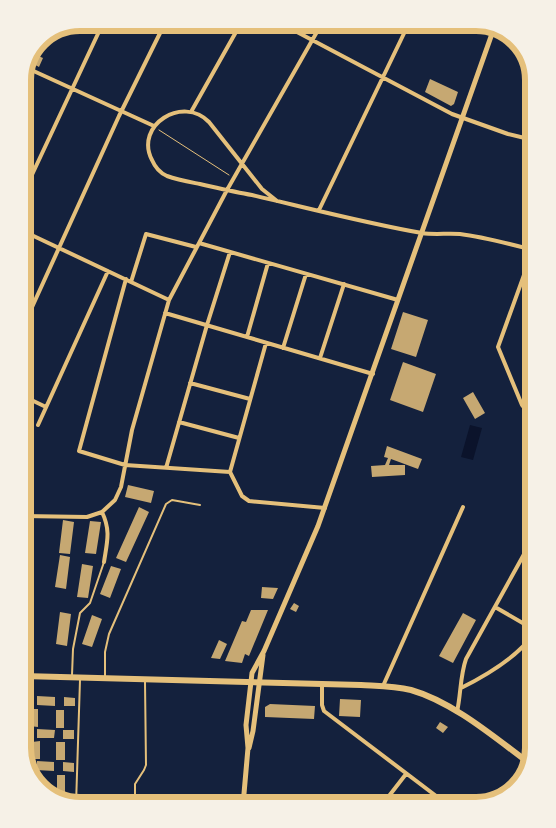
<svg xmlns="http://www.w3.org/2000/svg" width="556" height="828" font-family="'Zilla Slab',serif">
	<rect width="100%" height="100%" fill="#14213d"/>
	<!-- water -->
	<path fill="#0b132b" d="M470 425 482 428 473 460 461 457Z"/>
	<!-- building -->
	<path fill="#c6a872" d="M34 54 43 58 39 67 30 62Z
		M430 79 458 92 454 104 451 106 425 92Z
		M403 312 428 320 416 357 391 349Z
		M403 362 436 374 423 412 390 400Z
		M473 392 485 413 475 419 463 398Z
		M387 446 422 459 418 469 391 459 389 465H405V475L372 477 371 466 385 465 388 458 384 457Z
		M128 485 154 491 151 503 125 497Z
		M139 507 149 512 126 562 116 558Z
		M63 520 74 522 70 554 59 553Z
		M90 521 101 522 96 554 85 553Z
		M60 555 70 557 66 589 55 587Z
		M82 564 93 566 88 598 77 597Z
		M111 566 121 569 110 598 100 594Z
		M262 587 278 588 273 599 261 598Z
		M294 603 299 606 296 612 290 609Z
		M251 610H268L249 656 245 654 242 663 225 661 242 621 246 622Z
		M60 612 71 614 67 646 56 644Z
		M463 613 476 620 453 663 439 656Z
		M92 615 102 619 92 647 82 644Z
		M219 640 227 644 220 659 211 658Z
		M23 696 31 697V705H23Z
		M37 696 55 697V706L37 705Z
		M64 697 75 698V706H64Z
		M340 699 361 700 360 717 339 716Z
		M270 704 315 706 314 719 265 717V707Z
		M29 709H38V727L29 726Z
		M56 710H64V728H56Z
		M440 722 448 727 443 733 436 728Z
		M37 729 55 730 54 738H37Z
		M23 730H30V739L23 738Z
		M63 730H74V739H63Z
		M40 741V759H32V742Z
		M56 742H65V760H56Z
		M37 761 54 762V771L36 770Z
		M63 762 74 763V772L63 771Z
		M31 773H39V786L31 777Z
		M57 775H65V793H57Z
		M62 795H73V804L62 800Z"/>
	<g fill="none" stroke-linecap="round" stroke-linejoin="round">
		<!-- path -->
		<path stroke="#e5c07b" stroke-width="1" d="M159 130 229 175"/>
		<!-- service -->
		<path stroke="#e5c07b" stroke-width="2" d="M72 675 73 649 80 613 90 603 104 562
			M105 676V652L109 634 166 504 172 500 200 505
			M76 805 80 680
			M135 805V784L144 770 146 765 145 682"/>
		<!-- minor -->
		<path stroke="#e5c07b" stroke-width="4" d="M280 23 452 114 508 134 533 140
			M27 68 154 126
			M191 112 241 23
			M23 194 103 23
			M277 201 262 189 209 122C183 95 134 125 152 160 155 167 160 173 167 176 178 180 190 182 200 184 218 188 235 192 252 195 308 208 365 223 422 233 434 235 447 233 460 234 484 237 510 244 533 250
			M319 210 409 23
			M23 231 169 300
			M199 243 398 300
			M533 250 498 347 522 405 526 410 533 413
			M126 279 79 451 125 465 230 472
			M131 282 146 234 196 247
			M165 313 373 374
			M23 327 119 116 165 23
			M247 337 268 263
			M283 348 306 274
			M320 358 344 284
			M190 383 250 399
			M23 396 46 407
			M179 422 239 438
			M38 425 108 271
			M166 468 207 325 230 252
			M230 472 266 343
			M230 472 242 496 249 501 325 508
			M102 512C111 531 107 542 104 562
			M23 516 87 517 102 512 115 500 121 487 132 430 169 300 227 190 322 23
			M495 607 533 629
			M322 684V705L324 711 448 805
			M383 686 463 507
			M461 688C487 675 516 658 533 635
			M457 712C461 694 460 676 466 659L533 538
			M382 805 406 774"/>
		<!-- tertiary -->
		<path stroke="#e5c07b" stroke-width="5" d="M249 748 253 731 263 655
			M243 805 248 748 246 725 252 673 264 651 318 526 494 28"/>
		<!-- primary -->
		<path stroke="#e5c07b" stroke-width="6" d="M23 676 361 685C377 686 394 686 411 690 453 702 494 737 529 763"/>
	</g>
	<!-- crop -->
	<path d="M0 0H556V828H0ZM80 31H476A49 49 0 0 1 525 80V748A49 49 0 0 1 476 797H80A49 49 0 0 1 31 748V80A49 49 0 0 1 80 31Z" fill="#f6f1e7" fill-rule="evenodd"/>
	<path fill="none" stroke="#e5c07b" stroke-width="6" d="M80 31H476A49 49 0 0 1 525 80V748A49 49 0 0 1 476 797H80A49 49 0 0 1 31 748V80A49 49 0 0 1 80 31Z"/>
</svg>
